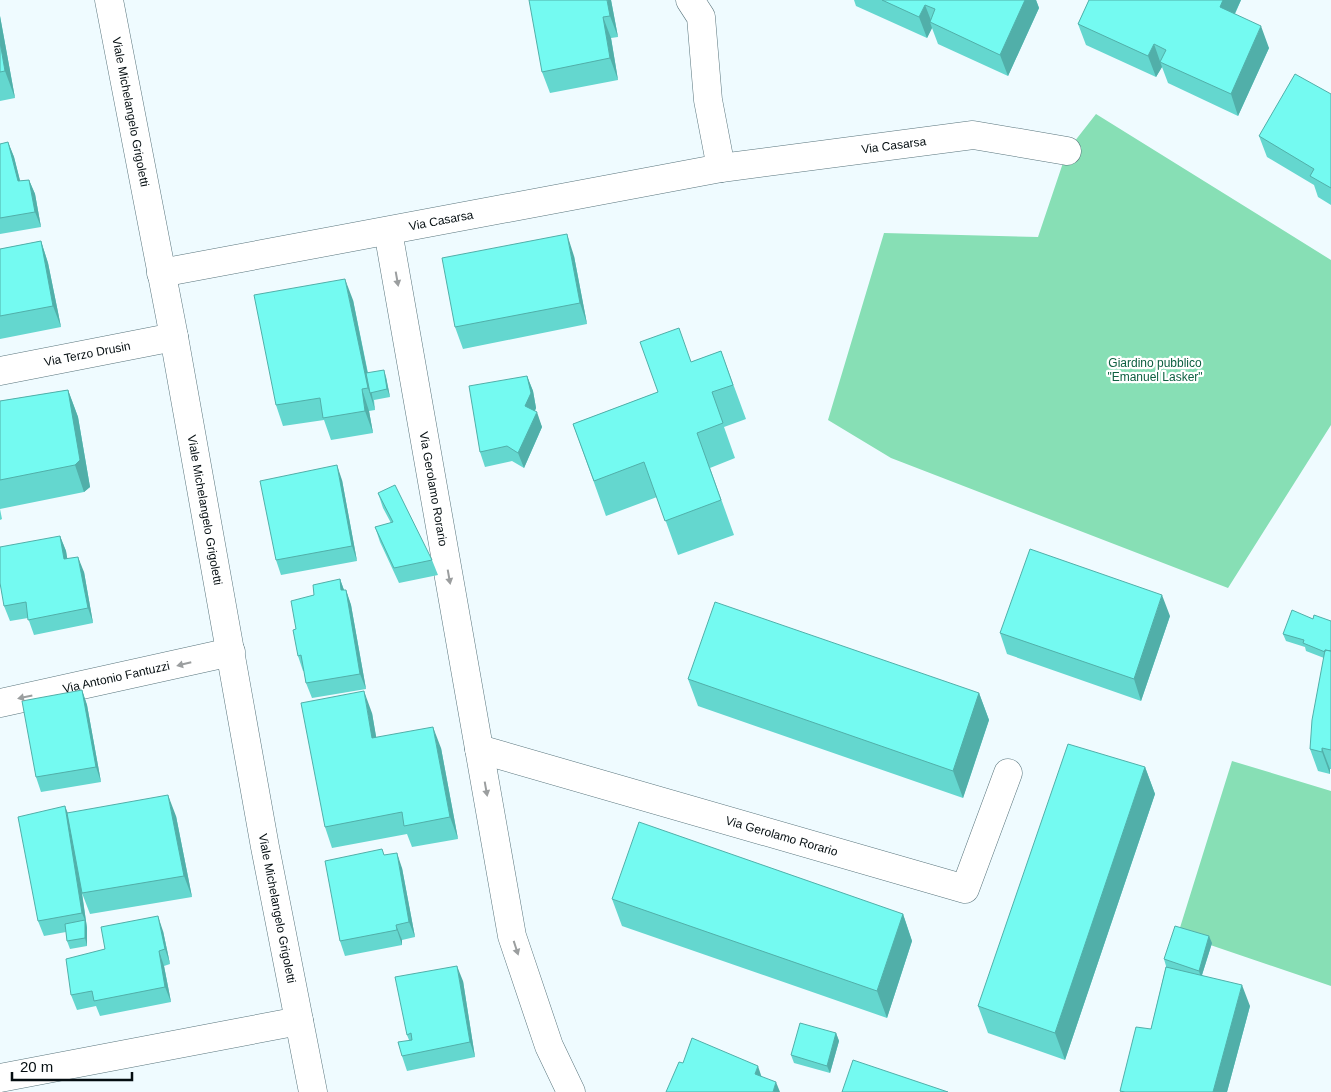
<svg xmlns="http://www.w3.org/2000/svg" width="1331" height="1092" font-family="Helvetica,sans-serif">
	<rect width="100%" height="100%" fill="#effbff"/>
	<!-- green -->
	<path fill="#87dfb5" d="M1096 114 1331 260V425L1228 588 891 458 828 420 884 233 1038 237 1067 151Z
		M1232 761 1331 791V986L1178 934Z"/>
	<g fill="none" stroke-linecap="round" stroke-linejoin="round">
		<!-- street casing -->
		<g stroke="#58747c" stroke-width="29">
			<g id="street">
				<path d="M690 0 701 17 708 100 721 168"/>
				<path id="s1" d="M388 231 512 936 549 1046 571 1092"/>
				<path id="s2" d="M161 273 721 168 973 135 1067 151"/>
				<path id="s3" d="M0 371 174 337"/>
				<path id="s4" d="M0 703 231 652"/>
				<path id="s5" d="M479 749 965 889 1008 773"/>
				<path d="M0 1078 299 1021"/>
			</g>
		</g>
		<!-- secondary casing -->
		<g stroke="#58747c" stroke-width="29">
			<g id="secondary">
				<path id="s6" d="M109 0 174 337 265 847 313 1092"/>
			</g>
		</g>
		<!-- street -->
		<use href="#street" stroke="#fff" stroke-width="28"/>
		<!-- secondary -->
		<use href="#secondary" stroke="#fff" stroke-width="28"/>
	</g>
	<!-- wall -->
	<path fill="#64d7cf" d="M611 0 618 37 611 38 618 80 550 93 542 72Z
		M854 0H1036L1039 8 1008 76 938 44 932 28 927 38 856 6Z
		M1089 0H1241L1235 14 1269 48 1238 116 1168 83 1162 67 1156 77 1086 45 1078 24Z
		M0 16 15 98 0 101Z
		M1331 94V205L1318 197 1314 185 1267 157 1259 136Z
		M8 142 14 157 20 181 29 180 35 194 41 227 0 234V144Z
		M41 241 48 263 61 327 0 339V249Z
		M574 256 587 324 463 349 455 327Z
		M353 300 368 373 386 377 390 397 374 400 375 410 369 411 373 433 331 440 324 420 283 426 276 405Z
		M721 351 746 419 724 427 735 458 710 468 734 535 678 555 657 497 606 516 573 424 658 392 691 362Z
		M527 376 533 391 536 408 535 411 542 427 524 468 512 461 485 467 480 452Z
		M68 390 78 417 90 487 84 492 0 509V401Z
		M342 480 357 561 281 575 276 560Z
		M378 493 432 560 438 575 399 583 380 542 375 527 391 523 383 508Z
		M0 509 2 519 0 520Z
		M60 536 66 551 67 559 84 572 93 623 34 635 28 618 10 621 4 606Z
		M340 579 344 590H346L351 605 366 689 312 698 306 683 304 671H303L298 656 314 595Z
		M1170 616 1141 701 1007 654 1000 633Z
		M1313 619 1331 621V769H1330V774L1318 771 1310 749 1324 658 1306 651 1305 647 1286 641 1283 634Z
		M688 679 979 693 989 720 963 798 698 706Z
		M82 690 87 705 101 782 41 792 36 777Z
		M372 713 376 737 441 748 458 839 412 847 407 834 332 848 325 827Z
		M1145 767 1155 794 1065 1060 988 1033 978 1006Z
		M68 813 176 816 192 897 90 914 82 893 81 885 87 928V946L70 949 67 941 66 932 44 936 38 921Z
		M384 855 402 868 415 937 402 940V945L345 956 340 941Z
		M612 899 903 914 912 941 887 1018 622 926Z
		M163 931 170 964 164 966 171 1002 100 1016 96 1006 77 1010 71 995 105 949Z
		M1212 943 1202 975 1250 1006 1227 1092H1120V1091L1151 1029 1166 966 1164 959Z
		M463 981 475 1057 407 1071 402 1056 409 1040 407 1035Z
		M836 1033 839 1041 830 1073 794 1063 791 1055Z"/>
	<!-- shaded-wall -->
	<path fill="#51afa9" d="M607 0H611L618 37 610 16Z
		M1025 0H1036L1039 8 1008 76 1000 55Z
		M1223 0H1241L1228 28 1220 7Z
		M925 5 932 23 930 22 932 28 927 38 919 17Z
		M0 16 15 98 5 71 0 42Z
		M603 17 611 38 618 80 610 58Z
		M1261 26 1269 48 1238 116 1231 94Z
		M1154 44 1162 67 1156 77 1148 56Z
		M8 142 14 157 24 196 18 181Z
		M29 180 35 194 41 227 35 212Z
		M567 234 574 256 587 324 580 303Z
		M41 241 48 263 61 327 53 306Z
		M345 279 353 300 375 410 368 388Z
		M384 370 386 377 390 397 387 389Z
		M527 376 533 391 536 408 530 421 525 406Z
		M362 389 369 411 373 433 365 411Z
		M68 390 78 417 90 487 84 492 75 465Z
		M537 412 542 427 524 468 518 453Z
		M337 465 342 480 357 561 352 546Z
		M60 536 66 551 70 574 64 559Z
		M78 557 84 572 93 623 88 608Z
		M340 579 345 593 341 590Z
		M346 590 351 605 366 689 360 674Z
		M1162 595 1170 616 1141 701 1134 679Z
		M82 690 87 705 101 782 96 767Z
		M364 691 372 713 380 759 372 738Z
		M979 693 989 720 963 798 953 771Z
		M433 727 441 748 458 839 450 817Z
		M1322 748 1330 769V774L1322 752Z
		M1145 767 1155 794 1065 1060 1055 1033Z
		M168 795 176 816 192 897 184 876Z
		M65 806 71 821 87 928V946L85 938V920L82 913Z
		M397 853 402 868 415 937 409 922Z
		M903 914 912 941 887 1018 877 991Z
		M158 916 163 931 170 964 165 949Z
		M396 925 402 940V945L397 930Z
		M1209 936 1212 943 1201 978 1199 971Z
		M159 951 164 966 171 1002 165 987Z
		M457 966 463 981 475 1057 470 1042Z
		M1242 985 1250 1006 1227 1092H1213Z
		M836 1033 839 1041 830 1073 827 1066Z
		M758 1066 763 1081 755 1074Z
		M776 1082 780 1092H773Z"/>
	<!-- building -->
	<path fill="#74faf1" stroke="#51afa9" d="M529 0H607L610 16 603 17 610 58 542 72Z
		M882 0H1025L1000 55 930 22 935 9 925 5 919 17Z
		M1089 0H1223L1220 7 1261 26 1231 94 1160 62 1166 50 1154 44 1148 56 1078 24Z
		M0 42 5 71 0 72Z
		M1295 74 1331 94V188L1310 176 1314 169 1259 136Z
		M8 142 18 181 29 180 35 212 0 218V144Z
		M567 234 580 303 455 327 442 258Z
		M41 241 53 306 0 316V249Z
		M345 279 368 388 362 389 365 411 323 418 320 398 276 405 254 295Z
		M679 328 691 362 721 351 733 385 712 392 723 423 697 433 721 500 665 521 644 462 594 481 573 424 658 392 640 342Z
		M384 370 387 389 370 393 366 373Z
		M527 376 531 393 525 406 537 412 518 453 507 446 480 452 469 386Z
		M68 390 80 460 75 465 0 480V401Z
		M337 465 352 546 276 560 260 481Z
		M395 485 432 560 394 568 375 527 393 522 378 493Z
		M60 536 64 559 78 557 88 608 28 620 26 602 4 606 0 583V547Z
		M1030 549 1162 595 1134 679 1000 633Z
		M340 579 341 590H346L360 674 306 683 301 655 298 656 293 630 296 629 291 601 314 595 313 585Z
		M715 602 979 693 953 771 688 679Z
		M1292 610 1313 619 1314 615 1331 621V651L1325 650V652L1303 643 1304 640 1283 634Z
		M1325 650 1331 651V750L1322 748V752L1310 749 1312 720Z
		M82 690 96 767 36 777 22 701Z
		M364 691 372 738 433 727 450 817 404 826 402 812 325 827 301 703Z
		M1068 744 1145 767 1055 1033 978 1006Z
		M168 795 184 876 82 893 67 813Z
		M65 806 82 913 38 921 18 817Z
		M639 822 903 914 877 991 612 899Z
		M382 849 384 855 397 853 409 922 396 925 397 930 340 941 325 861Z
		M158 916 165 949 159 951 165 987 94 1001 92 991 71 995 66 959 105 949 101 927Z
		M85 920V938L67 941 65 924Z
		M1175 926 1209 936 1199 971 1164 959Z
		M457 966 470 1042 402 1056 398 1042 412 1040 411 1033 407 1035 395 977Z
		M1166 967 1242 985 1213 1092H1125L1120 1091 1136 1027 1151 1029Z
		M800 1023 836 1033 827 1066 791 1055Z
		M692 1038 758 1066 755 1074 776 1082 773 1092H666L679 1062 683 1063Z
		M853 1060 948 1092H842Z"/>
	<!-- one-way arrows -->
	<defs><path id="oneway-solid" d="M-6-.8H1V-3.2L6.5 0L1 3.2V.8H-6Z" transform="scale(1.25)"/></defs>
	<g fill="#9b9e9f">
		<use href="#oneway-solid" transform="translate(397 279) rotate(80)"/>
		<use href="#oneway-solid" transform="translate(449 577) rotate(80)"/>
		<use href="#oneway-solid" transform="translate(184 664) rotate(166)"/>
		<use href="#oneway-solid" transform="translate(25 697) rotate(168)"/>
		<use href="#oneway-solid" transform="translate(486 789) rotate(80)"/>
		<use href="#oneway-solid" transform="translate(516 948) rotate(72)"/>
	</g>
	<g text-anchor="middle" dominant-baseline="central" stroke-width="4.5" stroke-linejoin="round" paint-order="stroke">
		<!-- street labels -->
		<g font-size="12" fill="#040d10" stroke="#fff">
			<text stroke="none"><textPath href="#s6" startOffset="114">Viale Michelangelo Grigoletti</textPath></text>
			<text stroke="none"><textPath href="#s2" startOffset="744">Via Casarsa</textPath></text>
			<text stroke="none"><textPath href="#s2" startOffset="285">Via Casarsa</textPath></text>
			<text stroke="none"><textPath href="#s3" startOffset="89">Via Terzo Drusin</textPath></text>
			<text stroke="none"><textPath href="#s1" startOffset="262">Via Gerolamo Rorario</textPath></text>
			<text stroke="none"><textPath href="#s6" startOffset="519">Viale Michelangelo Grigoletti</textPath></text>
			<text stroke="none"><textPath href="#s4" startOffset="119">Via Antonio Fantuzzi</textPath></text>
			<text stroke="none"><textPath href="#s5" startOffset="315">Via Gerolamo Rorario</textPath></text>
			<text stroke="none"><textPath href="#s6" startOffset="924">Viale Michelangelo Grigoletti</textPath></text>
		</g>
		<!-- park labels -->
		<g font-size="12" fill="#0e6041" stroke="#fff">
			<text x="1155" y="363">Giardino pubblico<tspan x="1155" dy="14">"Emanuel Lasker"</tspan></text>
		</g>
	</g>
	<!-- scale -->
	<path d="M12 1072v8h120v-8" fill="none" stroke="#040d10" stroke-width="2.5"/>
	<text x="20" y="1072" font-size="15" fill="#040d10" stroke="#ffffff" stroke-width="4" paint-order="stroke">20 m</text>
</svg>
